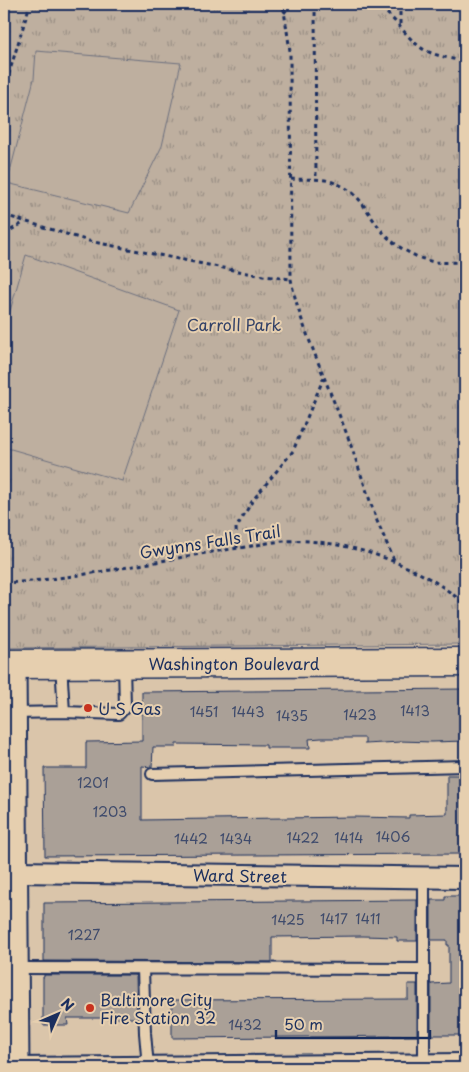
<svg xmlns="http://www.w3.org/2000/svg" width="469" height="1072" font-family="'Playpen Sans',sans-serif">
	<defs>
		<pattern id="park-tufts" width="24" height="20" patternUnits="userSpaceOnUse" patternTransform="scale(1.25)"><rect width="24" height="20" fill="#beaf9f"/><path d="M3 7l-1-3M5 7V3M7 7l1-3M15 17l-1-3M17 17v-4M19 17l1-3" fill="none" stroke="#9a8f85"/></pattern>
	</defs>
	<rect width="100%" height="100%" fill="#dac5aa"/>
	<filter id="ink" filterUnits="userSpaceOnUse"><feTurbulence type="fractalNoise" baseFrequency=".02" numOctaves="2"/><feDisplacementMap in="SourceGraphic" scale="10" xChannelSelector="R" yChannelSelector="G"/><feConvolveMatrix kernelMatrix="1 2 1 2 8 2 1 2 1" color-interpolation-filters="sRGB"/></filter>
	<g filter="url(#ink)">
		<!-- park -->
		<path fill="url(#park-tufts)" stroke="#6c6f7e" d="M4 4H465V644L4 648Z"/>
		<!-- pitch -->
		<path fill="#beaf9f" stroke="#6c6f7e" d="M36 51 181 63 162 146 129 213 7 183 34 79Z
			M26 255 179 310 122 481 4 447V332Z"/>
		<!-- building -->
		<path fill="#aaa097" stroke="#1b2f5e" d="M465 689V741L432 742 400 741V742L365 744V738H321L309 739 310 748H266V745L176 744V747H153L152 767 142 766V820L354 817 409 818V815L447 814V775H465V854L45 856 44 768H86V742L142 741V692Z
			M445 896H464L465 900V1035H431V984L449 983V945H447V940H431V900H445Z
			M417 900V941H397V937L363 936 272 937V962L44 961V903Z
			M44 975H136L137 1018H67L68 1025H43V977H44Z
			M408 984H417V1036L172 1038V1000L408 999Z"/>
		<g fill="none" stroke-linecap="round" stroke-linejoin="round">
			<!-- service casing -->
			<g stroke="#1b2f5e" stroke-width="14">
				<path id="service" d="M61 664 64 712 119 714 125 707 124 664
					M14 713 64 712
					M152 774 465 766
					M424 877V1065
					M15 968 424 969
					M143 969 145 1033 148 1067"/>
			</g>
			<!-- minor casing -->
			<g stroke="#1b2f5e" stroke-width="24">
				<path id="minor" d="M14 872 465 878
					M16 1068 465 1064"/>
			</g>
			<!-- tertiary casing -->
			<g stroke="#1b2f5e" stroke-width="29">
				<path id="tertiary" d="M13 664 16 1068"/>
			</g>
			<!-- secondary casing -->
			<g stroke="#1b2f5e" stroke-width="31">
				<path id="secondary" d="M4 664 465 662"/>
			</g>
			<!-- path -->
			<path stroke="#1b2f5e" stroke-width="3" stroke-dasharray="4 4" stroke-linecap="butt" d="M315 4 316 180
				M374 4C393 14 403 34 420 47 432 56 451 58 465 62
				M400 4V26
				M381 7 390 4
				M284 13 291 4
				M4 90 30 4
				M291 179C303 180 318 178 330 181 362 192 362 207 382 231 394 246 415 258 434 262 444 263 455 262 465 262
				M4 215 89 241 263 276 291 279
				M4 234 25 222
				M324 377 348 437 377 521 394 560
				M237 548 236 528 253 500 293 451 324 377C311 344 297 313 291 279L290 51 283 4
				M4 583C83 579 160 559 239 548 254 546 269 542 284 541 341 537 424 565 465 605"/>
			<!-- service -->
			<use href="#service" stroke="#e6cfaf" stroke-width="10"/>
			<!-- minor -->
			<use href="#minor" stroke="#e6cfaf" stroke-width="20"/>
			<!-- tertiary -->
			<use href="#tertiary" stroke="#e6cfaf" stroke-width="25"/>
			<!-- secondary -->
			<use href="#secondary" stroke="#e6cfaf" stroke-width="28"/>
		</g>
	</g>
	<!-- markers -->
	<g fill="#c8321e" stroke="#e6cfaf" stroke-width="2">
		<circle cx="88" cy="708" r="5"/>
		<circle cx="90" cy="1008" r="5"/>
	</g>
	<g text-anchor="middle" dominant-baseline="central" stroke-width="4" stroke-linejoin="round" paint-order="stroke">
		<!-- number labels -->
		<g font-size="14" fill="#3f4b6c">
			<text x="415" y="710">1413</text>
			<text x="204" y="711">1451</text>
			<text x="248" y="711">1443</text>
			<text x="360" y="714">1423</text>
			<text x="292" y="715">1435</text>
			<text x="93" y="782">1201</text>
			<text x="110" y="811">1203</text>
			<text x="393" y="836">1406</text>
			<text x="303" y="837">1422</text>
			<text x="349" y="837">1414</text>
			<text x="191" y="838">1442</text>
			<text x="236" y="838">1434</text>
			<text x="334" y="918">1417</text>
			<text x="368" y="918">1411</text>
			<text x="288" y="919">1425</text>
			<text x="84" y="934">1227</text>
			<text x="245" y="1024">1432</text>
		</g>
		<!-- park labels -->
		<g font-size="16" fill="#334268" stroke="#e6cfaf">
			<text x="234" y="324">Carroll Park</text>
		</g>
		<!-- street labels -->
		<g font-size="16" fill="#1b2f5e" stroke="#e6cfaf">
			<text transform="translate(210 541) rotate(-9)">Gwynns Falls Trail</text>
			<text x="234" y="663">Washington Boulevard</text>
			<text transform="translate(240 875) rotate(1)">Ward Street</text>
		</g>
		<!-- poi labels -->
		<g font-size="16" fill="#1b2f5e" stroke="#e6cfaf" text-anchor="start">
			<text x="98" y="708">U S Gas</text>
			<text x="100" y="999">Baltimore City<tspan x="100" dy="18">Fire Station 32</tspan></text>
		</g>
	</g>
	<!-- margin -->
	<rect width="469" height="1072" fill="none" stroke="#e6cfaf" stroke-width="20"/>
	<rect x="10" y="10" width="449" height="1052" fill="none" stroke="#1b2f5e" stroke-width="2" filter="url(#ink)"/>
	<!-- north arrow -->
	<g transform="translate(58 1014) rotate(45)" stroke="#e6cfaf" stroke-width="4" paint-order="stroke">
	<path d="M0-4L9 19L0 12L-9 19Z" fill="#1b2f5e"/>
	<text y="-8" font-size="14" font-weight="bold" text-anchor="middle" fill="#1b2f5e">N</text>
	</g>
	<!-- scale -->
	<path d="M276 1030v8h154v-8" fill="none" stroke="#1b2f5e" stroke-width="2.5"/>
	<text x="284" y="1030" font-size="15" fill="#1b2f5e" stroke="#e6cfaf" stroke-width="4" paint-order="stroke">50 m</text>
</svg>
